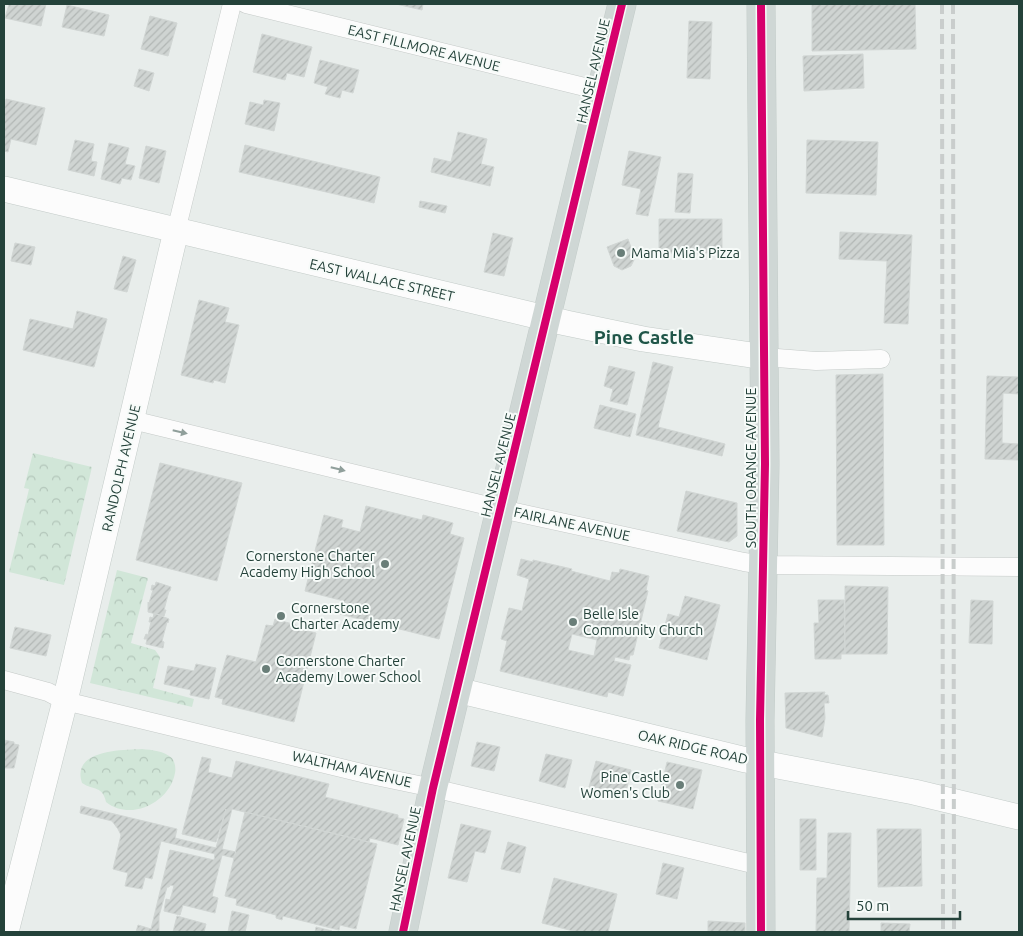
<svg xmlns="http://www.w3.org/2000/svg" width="1023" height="936" font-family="Ubuntu,sans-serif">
	<defs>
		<pattern id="park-crowns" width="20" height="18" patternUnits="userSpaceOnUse" patternTransform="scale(1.25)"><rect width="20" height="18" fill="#d1e6d8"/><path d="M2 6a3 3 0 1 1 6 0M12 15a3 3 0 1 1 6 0" fill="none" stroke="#b3c6ba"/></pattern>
		<pattern id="building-hatch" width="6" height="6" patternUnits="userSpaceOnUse" patternTransform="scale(1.25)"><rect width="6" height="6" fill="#cfd4d2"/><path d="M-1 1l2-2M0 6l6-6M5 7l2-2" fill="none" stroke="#b2b7b5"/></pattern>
	</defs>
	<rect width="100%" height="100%" fill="#e8edeb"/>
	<!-- park -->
	<path fill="url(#park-crowns)" d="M33 453 92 467 64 585 9 572 29 489 24 488Z
		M117 570 148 578 131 643 155 650 160 657 153 688 194 699 192 707 90 683Z
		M142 749C152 750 164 751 172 758 175 762 176 768 175 773 170 802 131 822 106 802 102 785 94 791 82 783 71 750 121 750 142 749Z"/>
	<!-- building -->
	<path fill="url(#building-hatch)" stroke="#d1d6d4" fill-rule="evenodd" d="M9 4H46L41 26 5 18Z
		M396 4H423L422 10Z
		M812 4H915L916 49 812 51Z
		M67 5 109 15 104 36 62 27Z
		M150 16 177 23 168 56 141 49Z
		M689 21 712 22 710 79 687 78Z
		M262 34 312 47 304 77 287 73 285 80 253 72Z
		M863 54 864 88 804 91 803 56Z
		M320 60 359 70 353 93 342 90 340 98 325 94 328 87 314 83Z
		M139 69 154 73 149 91 134 86Z
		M6 99 45 108 36 145 11 139 8 152 4 151V107Z
		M264 100 280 103 274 131 245 124 250 102 263 105Z
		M458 132 487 139 481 164 494 167 490 186 431 172 434 158 451 162Z
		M75 140 94 144 91 161 97 162 94 176 68 170Z
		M807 140 878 142 876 195 806 193Z
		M109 143 129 148 125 164 135 166 131 180 122 178 120 184 101 179Z
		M245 145 380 177 374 203 239 172Z
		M146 146 166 151 159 183 139 178Z
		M629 151 661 157 648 216 636 214 641 189 622 185Z
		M678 173 693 174 690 213 675 212Z
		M420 201 447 206 445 213 419 207Z
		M659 219H722V253H659Z
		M840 232 912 235 908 324 884 323 887 261 839 259Z
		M493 233 513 238 504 276 484 272Z
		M628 239 635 258 631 266 622 270 614 266 607 247Z
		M15 243 35 247 31 265 11 261Z
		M123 256 136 260 127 292 114 289Z
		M199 300 229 308 225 322 239 325 225 383 214 380 213 383 181 375Z
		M77 311 107 319 94 367 23 350 30 319 73 329Z
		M653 362 673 367 658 427 725 444 722 456 636 435Z
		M609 366 635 372 627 405 610 401 613 389 604 386Z
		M883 374 884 545H837L836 375Z
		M987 376 1019 377V394L1003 393 1002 443 1019 444V460L985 459Z
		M600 405 636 414 630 437 594 428Z
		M160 463 242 483 217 581 136 560Z
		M686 491 737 503V536L729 542 677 531Z
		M366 506 422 520 423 515 453 523 450 534 464 538 439 639 340 614 344 601 305 591 324 515 343 520 341 527 360 532Z
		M521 559 533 562V560L572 569 571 571 610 581 612 572 619 573 620 569 649 576 646 590 648 591 633 655H630L629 660 615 657 614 661 631 665 623 696 608 692 607 697 500 671 507 641 501 639 509 608 522 611 529 579 517 575ZM572 634 597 640 594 656 568 650Z
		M156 582 171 587 170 591H169L164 610H166L164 616 148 612V602L149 603 153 590H151L152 585 155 586Z
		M845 586 888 587 887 654H845Z
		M685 596 720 605 707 660 659 648 668 614 679 617Z
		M818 600H844L845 654H841V659H815L814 623H819Z
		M971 600 993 601 992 644 969 643Z
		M154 613 169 619 168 623 167 622 162 641 164 642 163 648 146 644 147 639H144L146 634 148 635 151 622H149L150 617 153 618Z
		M275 619 296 625 295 628 316 633 294 722 222 704 223 699 215 697 227 655 256 662 266 625 273 626Z
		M15 627 51 635 46 656 10 648Z
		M196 664 216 668 209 699 190 695 191 690 164 684 168 666 194 671Z
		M825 692 824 695H828L829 703H824L825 718 822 737 786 728 785 693Z
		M4 740 14 742V744L19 745 14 768H4Z
		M477 742 500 747 494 771 471 766Z
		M546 754 572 760 565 788 539 781Z
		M202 757 211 759 208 772 232 778 236 761 329 784 325 797 398 815V818L404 819 398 845 370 838 369 842 232 809 222 849 236 852 234 858 222 855 212 896 218 898 215 913 183 905 180 915 164 911 166 899 170 900 174 886 170 885 169 887H167L159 916V932L143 931V932H136L138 925 151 929 170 850 214 860 215 854 161 841 152 879 145 877 142 889 125 886 128 873 113 869 121 835 118 829 112 821 80 813 81 806 177 829 175 838 216 848 226 809 216 842 182 834Z
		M596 761 631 770 625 796 589 787Z
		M667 762 702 770 693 809 658 801Z
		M245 812 377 844 356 929 340 925 339 930 283 916 282 920 276 918V915L236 905 237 899 225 896Z
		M800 819H816V870H800Z
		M461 824 491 831 485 853 475 851 467 882 448 878Z
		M877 829H921L922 886 878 887Z
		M828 833H851L849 932H816L817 878H827Z
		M508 842 526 847 520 873 501 869Z
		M663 863 684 868 677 899 656 894Z
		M554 878 617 894 608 932H577L542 923Z
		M232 911 249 915 245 932H228Z
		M177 916 206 924 204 932H173Z
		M708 921 745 923V932H708Z
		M881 923 910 924 909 932H881Z
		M316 927 332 931V932H315Z"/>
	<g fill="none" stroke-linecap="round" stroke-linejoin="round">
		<!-- street casing -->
		<g stroke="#c5cac8" stroke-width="19">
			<path id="street" d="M246 4 601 91
				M176 231 232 4
				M764 357 816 361 881 359
				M132 420 501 509 744 562 763 565 1019 567
				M4 680 48 692 65 701 366 774 433 788 761 866"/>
		</g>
		<!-- secondary casing -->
		<g stroke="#c3cbc8" stroke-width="26">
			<path id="secondary" d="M4 189 566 323 643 339 764 357
				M457 690 746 760 914 792 1019 817
				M6 932 65 701 176 231"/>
		</g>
		<!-- primary casing -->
		<g stroke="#c3ccc9" stroke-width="29">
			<path id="primary" d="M761 4 765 464 760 720 761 932
				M403 932 433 788 622 4"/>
		</g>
		<!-- street -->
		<use href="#street" stroke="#fcfcfc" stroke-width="18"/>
		<!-- secondary -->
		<use href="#secondary" stroke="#fcfcfc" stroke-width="25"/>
		<!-- primary -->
		<use href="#primary" stroke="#cfd7d5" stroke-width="28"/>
		<!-- rail -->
		<path stroke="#c9cdcc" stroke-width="4" stroke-dasharray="10 5" stroke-linecap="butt" d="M942 4 943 932
			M953 4 954 932"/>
		<!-- cycleway casing -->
		<g stroke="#f7fbf9" stroke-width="11">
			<path id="cycleway" d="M761 4 765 464 760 720 761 932
				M403 932 433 788 622 4"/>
		</g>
		<!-- cycleway -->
		<use href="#cycleway" stroke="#d6006c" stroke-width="8"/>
	</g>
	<!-- one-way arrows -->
	<defs><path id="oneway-solid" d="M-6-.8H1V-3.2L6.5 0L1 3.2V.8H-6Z" transform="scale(1.25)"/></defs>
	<g fill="#909f9b">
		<use href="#oneway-solid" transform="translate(180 432) rotate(13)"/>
		<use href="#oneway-solid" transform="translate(338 469) rotate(14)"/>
	</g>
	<!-- markers -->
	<g fill="#697e78" stroke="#f7fbf9" stroke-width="2">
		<circle cx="621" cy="253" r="5"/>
		<circle cx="385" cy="564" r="5"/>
		<circle cx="281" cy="616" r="5"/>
		<circle cx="573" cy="622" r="5"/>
		<circle cx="266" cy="669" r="5"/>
		<circle cx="680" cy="785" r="5"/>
	</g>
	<g text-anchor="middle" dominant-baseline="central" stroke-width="4" stroke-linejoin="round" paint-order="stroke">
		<!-- street labels -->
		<g font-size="14" fill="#24423a" stroke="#f7fbf9">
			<text transform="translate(424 48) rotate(14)">EAST FILLMORE AVENUE</text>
			<text transform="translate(593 71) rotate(-77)">HANSEL AVENUE</text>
			<text transform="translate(382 280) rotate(13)">EAST WALLACE STREET</text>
			<text transform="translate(498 465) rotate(-76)">HANSEL AVENUE</text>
			<text transform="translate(121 468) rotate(-77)">RANDOLPH AVENUE</text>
			<text transform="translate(751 468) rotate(-90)">SOUTH ORANGE AVENUE</text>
			<text transform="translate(572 524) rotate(12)">FAIRLANE AVENUE</text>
			<text transform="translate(693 747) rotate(13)">OAK RIDGE ROAD</text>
			<text transform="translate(352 769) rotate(13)">WALTHAM AVENUE</text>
			<text transform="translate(405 859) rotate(-78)">HANSEL AVENUE</text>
		</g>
		<!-- poi labels -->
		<g font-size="14" fill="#24423a" stroke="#f7fbf9" text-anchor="start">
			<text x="631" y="253">Mama Mia's Pizza</text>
			<text x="375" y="556" text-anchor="end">Cornerstone Charter<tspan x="375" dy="16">Academy High School</tspan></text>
			<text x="291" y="608">Cornerstone<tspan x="291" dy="16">Charter Academy</tspan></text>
			<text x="583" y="614">Belle Isle<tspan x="583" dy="16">Community Church</tspan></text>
			<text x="276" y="661">Cornerstone Charter<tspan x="276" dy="16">Academy Lower School</tspan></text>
			<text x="670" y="777" text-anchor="end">Pine Castle<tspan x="670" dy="16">Women's Club</tspan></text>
		</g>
		<!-- district labels -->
		<g font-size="19" font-weight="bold" fill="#1f5548" stroke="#f7fbf9">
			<text x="644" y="337">Pine Castle</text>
		</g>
	</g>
	<!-- border -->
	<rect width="1023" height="936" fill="none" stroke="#24423a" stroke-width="10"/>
	<!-- scale -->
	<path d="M848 911v8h112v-8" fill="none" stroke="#24423a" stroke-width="2.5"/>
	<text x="856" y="911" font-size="15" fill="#24423a" stroke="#f7fbf9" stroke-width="4" paint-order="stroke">50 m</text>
</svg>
